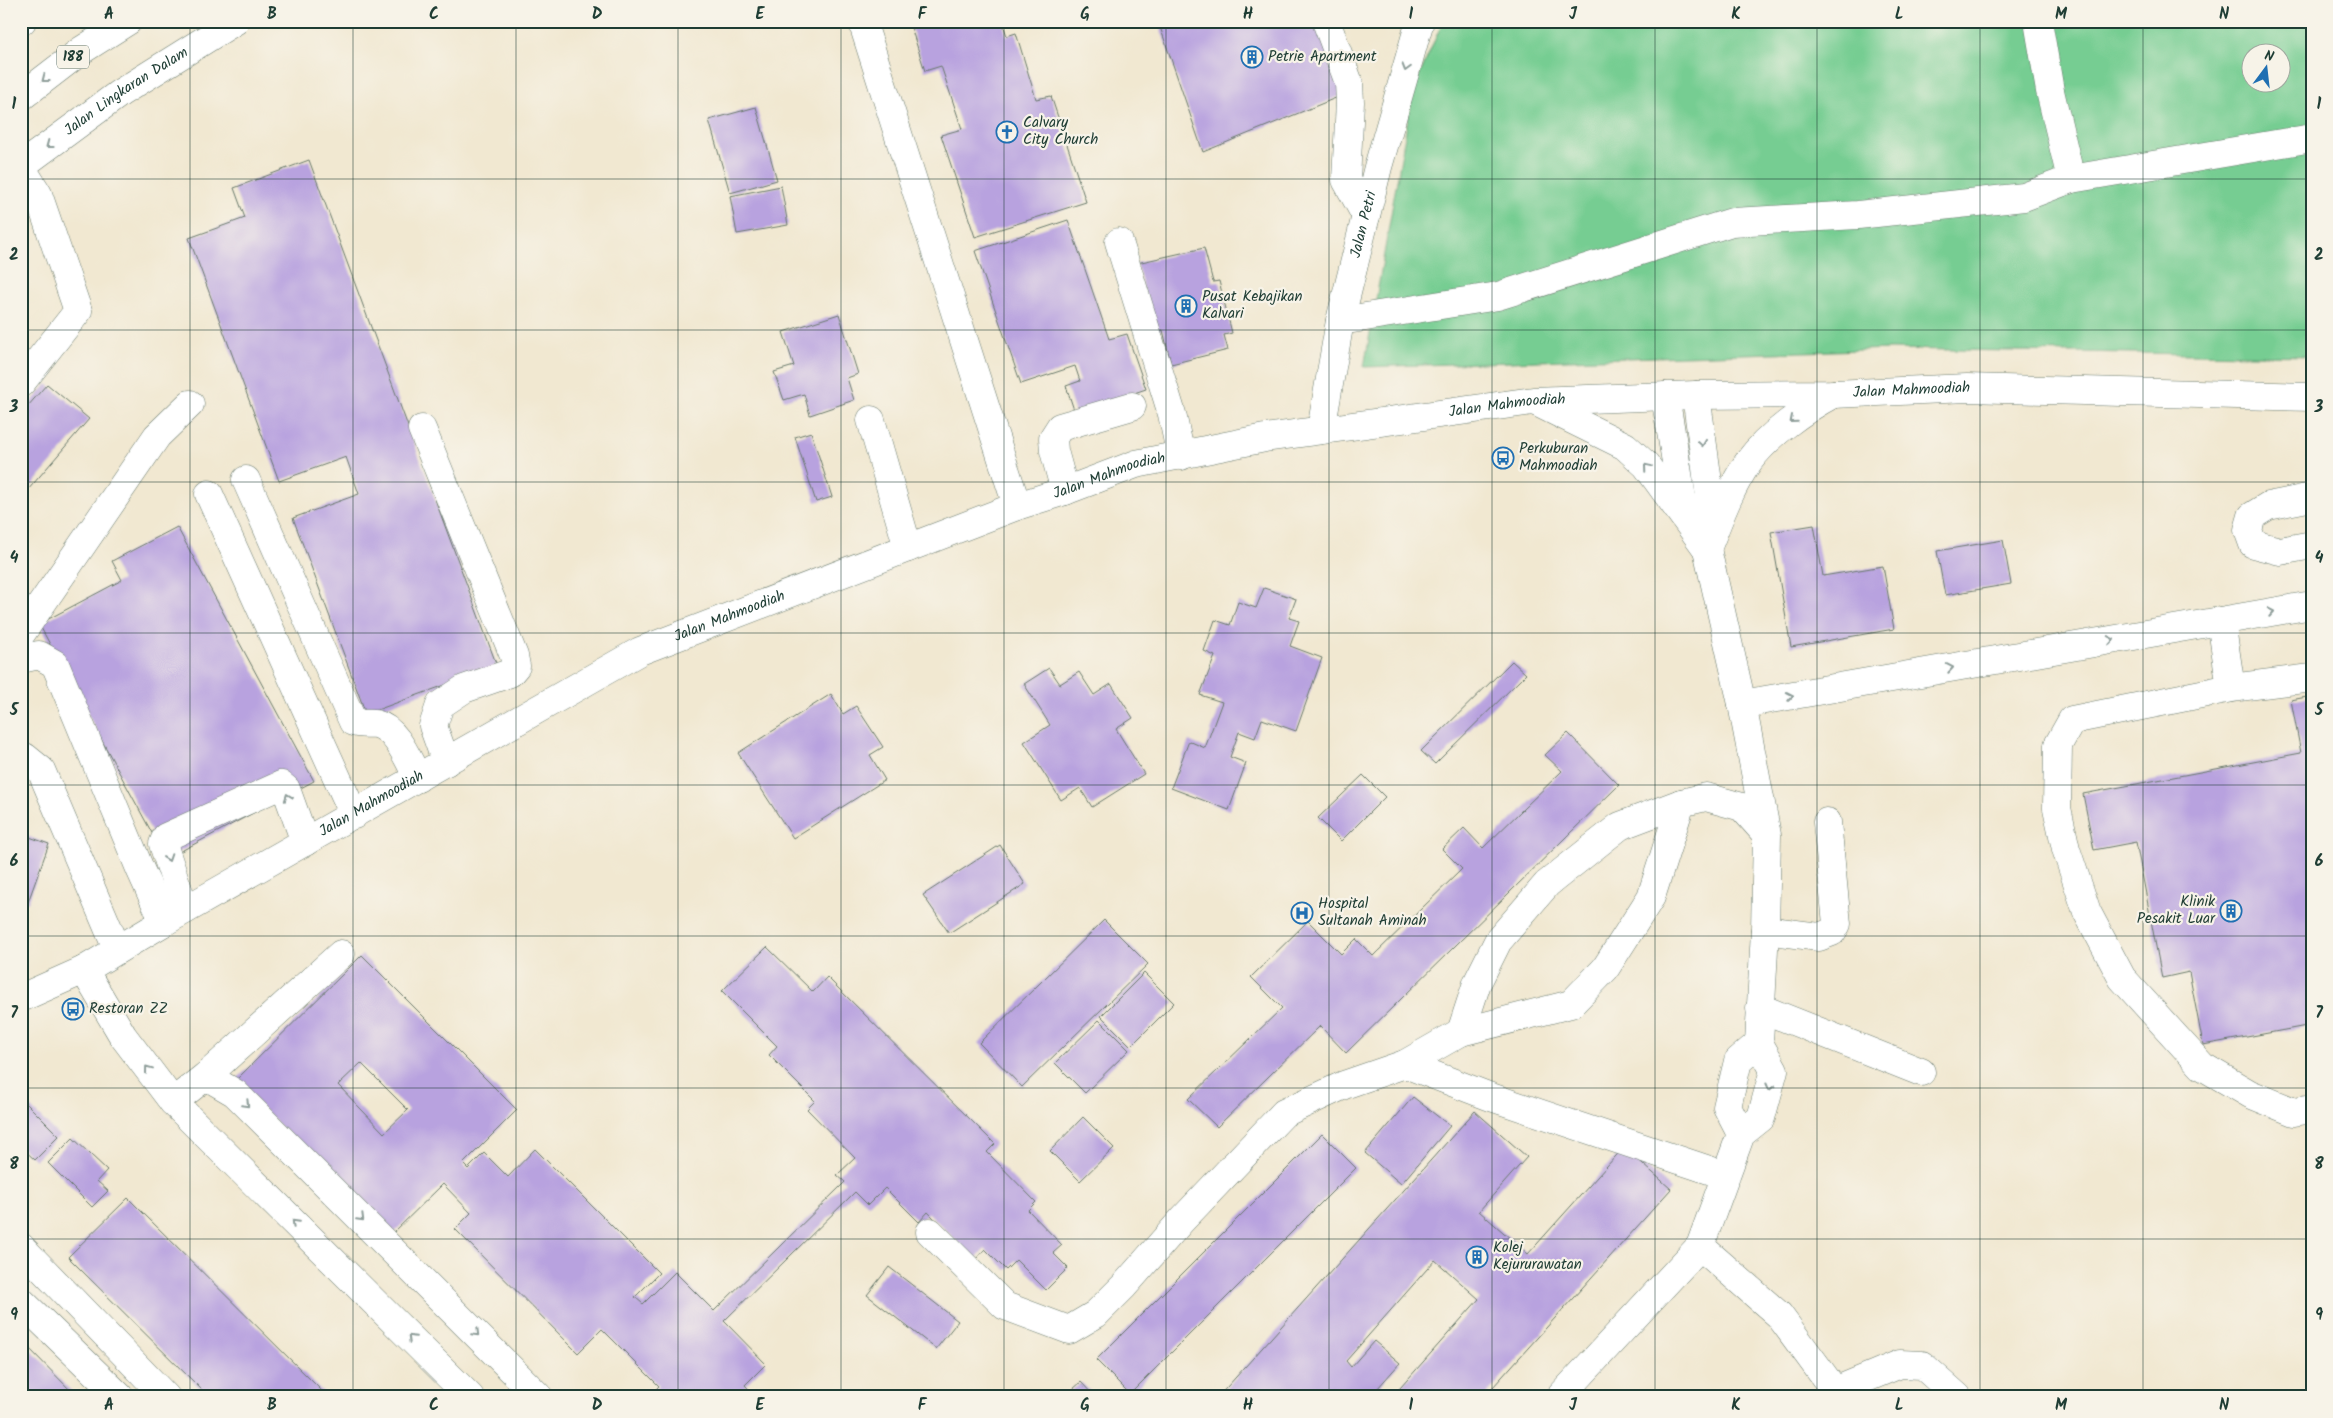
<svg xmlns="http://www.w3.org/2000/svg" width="2333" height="1418" font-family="Kalam,sans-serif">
	<rect width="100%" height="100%" fill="#f7f3e8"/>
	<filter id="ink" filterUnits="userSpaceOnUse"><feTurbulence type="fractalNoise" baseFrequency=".02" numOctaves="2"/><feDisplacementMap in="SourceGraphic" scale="10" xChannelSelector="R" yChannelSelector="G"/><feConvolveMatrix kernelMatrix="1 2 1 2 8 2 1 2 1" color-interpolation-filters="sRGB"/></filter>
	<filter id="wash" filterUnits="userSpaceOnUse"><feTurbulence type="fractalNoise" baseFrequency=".0096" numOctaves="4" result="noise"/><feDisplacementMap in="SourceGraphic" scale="20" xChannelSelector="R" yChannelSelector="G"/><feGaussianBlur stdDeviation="1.12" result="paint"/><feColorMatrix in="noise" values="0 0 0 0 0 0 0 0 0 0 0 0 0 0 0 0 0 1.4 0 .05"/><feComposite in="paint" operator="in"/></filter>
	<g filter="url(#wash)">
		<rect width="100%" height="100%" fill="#f1e8d1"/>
		<!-- green -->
		<path fill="#76cd92" stroke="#4a8563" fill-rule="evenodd" d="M1443 21H2312V356L1890 349 1364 367 1413 90ZM2250 52H2280V82H2250Z"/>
		<g id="blocks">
			<!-- building -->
			<path fill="#b8a2df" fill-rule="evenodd" d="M909 21H1002L1007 36 1016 33 1036 99 1051 96 1086 202 975 237 941 135 962 129 941 66 925 71Z
				M1158 21H1319L1348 93 1203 152Z
				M756 107 777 180 730 193 709 120Z
				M309 160 497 666 366 714 293 518 359 494 346 457 279 481 189 238 245 218 234 188Z
				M781 186 788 225 737 234 730 196Z
				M1068 220 1109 339 1127 334 1146 389 1075 413 1066 386 1080 381 1075 366 1021 384 975 251Z
				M1204 248 1213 282 1219 281 1232 333 1224 335 1228 350 1171 364 1163 330 1154 332 1137 263Z
				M839 314 858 374 847 378 854 400 810 415 804 394 784 400 774 372 794 366 783 332Z
				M47 384 89 419 21 498V414Z
				M811 432 832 497 816 502 795 437Z
				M1814 525 1823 576 1883 566 1894 629 1791 647 1771 532Z
				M177 527 314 781 166 859 39 624 122 580 112 561Z
				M2003 540 2011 584 1945 595 1937 551Z
				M1264 588 1296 599 1289 618 1299 621 1290 646 1322 658 1296 731 1262 719 1255 738 1239 732 1230 757 1246 763 1229 810 1171 788 1189 741 1205 748 1222 702 1200 695 1215 656 1204 651 1215 620 1230 625 1238 602 1256 608Z
				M1512 661 1526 674 1435 764 1421 751Z
				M1049 668 1060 684 1079 672 1094 695 1111 684 1133 718 1116 729 1144 774 1092 807 1080 788 1061 800 1024 742 1050 725 1024 684Z
				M831 694 843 714 856 706 883 747 870 755 885 780 793 838 738 753Z
				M2312 696V1025L2203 1045 2189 972 2162 978 2136 842 2094 850 2083 794 2301 753 2291 700Z
				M1568 733 1619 785 1346 1053 1320 1026 1217 1127 1188 1099 1282 1008 1251 977 1308 921 1341 954 1356 939 1373 956 1462 869 1442 849 1464 828 1483 848 1562 771 1545 755Z
				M1363 775 1385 797 1341 841 1318 818Z
				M21 834 49 844 28 902 21 900Z
				M1000 845 1025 884 949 933 923 895Z
				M1104 920 1148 964 1022 1087 979 1043Z
				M767 947 813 992 827 977 995 1144 987 1152 1036 1202 1028 1210 1062 1245 1053 1253 1068 1268 1046 1290 1016 1260 1006 1270 985 1249 975 1260 928 1212 919 1222 885 1188 868 1205 855 1192 724 1321 766 1364 745 1385 756 1397H648L659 1386 602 1329 578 1353 455 1229 471 1213 443 1184 390 1236 235 1081 362 955 517 1110 463 1164 468 1169 484 1153 508 1177 535 1149 659 1273 635 1297 643 1304 675 1272 714 1311 845 1182 837 1175 855 1158 807 1109 815 1101 769 1055 777 1046 722 991ZM361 1063 408 1110 384 1133 338 1085Z
				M1144 973 1174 1003 1131 1046 1101 1016Z
				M1099 1020 1129 1050 1085 1093 1055 1063Z
				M1413 1097 1450 1126 1401 1184 1365 1153Z
				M21 1098 59 1136 35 1160 21 1147Z
				M1475 1111 1527 1157 1479 1211 1528 1254 1624 1147 1671 1189 1484 1397H1392L1479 1299 1435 1260 1346 1361 1351 1367 1374 1341 1400 1363 1377 1389 1385 1397H1218Z
				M1083 1117 1114 1148 1080 1181 1050 1151Z
				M1322 1134 1356 1168 1130 1394 1096 1360Z
				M73 1138 107 1170 97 1181 108 1191 92 1207 48 1163Z
				M128 1198 328 1397H209L68 1257Z
				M889 1267 958 1321 936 1349 867 1295Z
				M21 1340 77 1397H21Z
				M1081 1382 1095 1397H1064Z"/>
		</g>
	</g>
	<g filter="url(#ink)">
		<use href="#blocks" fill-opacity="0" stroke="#68796b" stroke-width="1"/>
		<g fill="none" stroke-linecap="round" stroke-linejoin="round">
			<!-- minor casing -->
			<g stroke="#68796b" stroke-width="29">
				<g id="minor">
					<path d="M862 21 1017 506"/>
					<path d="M1326 21 1349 83 1350 102 1346 180 1366 216"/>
					<path d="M21 167 38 194 78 311 21 383"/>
					<path d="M2071 179 2312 138"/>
					<path d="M1119 242 1172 414 1181 456"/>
					<path d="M1340 321 1498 296 1732 222 1858 215 2024 197 2071 179 2050 91 2038 21"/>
					<path d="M1696 395 1710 497 1707 542"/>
					<path d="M871 420 908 548"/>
					<path d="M422 429 514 656 516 666 510 673 464 689 440 705 433 726 446 762"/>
					<path id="s1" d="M1321 430 1340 321 1378 167 1420 21"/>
					<path d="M246 480 353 722C361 725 369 723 376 724 397 729 408 760 418 778"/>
					<path d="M1065 491 1054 451 1053 438 1060 427 1132 406"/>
					<path d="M209 494 354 815"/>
					<path d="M2312 497 2268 506 2252 516 2248 530 2253 544 2280 551 2312 545"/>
					<path d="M2221 621 2231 688"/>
					<path d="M21 634 157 436 190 404"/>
					<path d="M21 659 39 655 55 664 140 869 164 922"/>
					<path d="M2312 678 2231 688 2072 720 2058 745 2057 808 2066 849 2087 912 2122 978 2202 1066 2250 1094 2294 1112 2312 1109"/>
					<path d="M1742 704 2312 605"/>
					<path d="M21 757H25L41 770 117 949"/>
					<path d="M185 910 163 844 166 837 281 785 286 789 305 842"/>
					<path d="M1765 930 1819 937 1832 932 1837 924 1827 822"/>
					<path d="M84 970 123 1036 173 1102 470 1397"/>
					<path d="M1760 1008 1921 1072"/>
					<path d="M1461 1032 1477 983 1498 941 1547 884 1620 826 1681 803 1706 797 1742 807 1766 834"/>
					<path d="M1405 1064 1461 1032 1571 1004 1605 969 1651 897 1681 803"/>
					<path d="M206 1076 235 1093 539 1397"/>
					<path d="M173 1102 206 1076 341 954"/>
					<path d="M1741 1134 1727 1107 1738 1061 1759 1043"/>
					<path d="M930 1232 1005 1306 1069 1330 1096 1314 1124 1286 1182 1220 1284 1113 1344 1085 1405 1064 1488 1096 1724 1175"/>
					<path d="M1700 1246 1779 1315 1835 1391 1828 1397"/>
					<path d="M21 1247 166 1397"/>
					<path d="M21 1301 120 1397"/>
					<path d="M1835 1391 1900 1364 1922 1365 1958 1397"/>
					<path d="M1560 1397 1700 1246 1741 1134 1761 1118 1774 1070 1759 1043 1765 930 1767 835 1742 704 1707 549 1682 498 1665 396"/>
				</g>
			</g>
			<!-- major casing -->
			<g stroke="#68796b" stroke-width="29">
				<g id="major">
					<path id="s2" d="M21 166 120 93 235 21"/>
					<path d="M1536 402 1625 446 1646 465 1707 549"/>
					<path d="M1707 549C1719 519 1730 488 1749 461 1768 435 1805 409 1833 394"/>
					<path id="s3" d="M21 998 84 970 164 922 640 651 1017 506 1065 491 1136 464 1265 438 1533 401 1696 395 1833 394 1967 388 2312 397"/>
				</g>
			</g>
			<!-- highway casing -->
			<g stroke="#68796b" stroke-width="29">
				<path id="highway" d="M21 21H22
					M21 97 82 50 128 21"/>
			</g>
			<!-- minor -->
			<use href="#minor" stroke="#fff" stroke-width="28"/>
			<!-- major -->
			<use href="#major" stroke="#fff" stroke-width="28"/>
			<!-- highway -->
			<use href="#highway" stroke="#fff" stroke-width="28"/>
		</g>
		<!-- one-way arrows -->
		<defs><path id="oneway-chevron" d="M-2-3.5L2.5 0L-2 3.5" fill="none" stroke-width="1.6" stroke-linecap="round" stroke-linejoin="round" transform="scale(1.25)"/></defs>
		<g stroke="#8f9e9a">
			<use href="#oneway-chevron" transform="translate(1406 68) rotate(106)"/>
			<use href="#oneway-chevron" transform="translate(45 79) rotate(142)"/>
			<use href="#oneway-chevron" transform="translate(49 145) rotate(143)"/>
			<use href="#oneway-chevron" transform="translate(1793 420) rotate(139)"/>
			<use href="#oneway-chevron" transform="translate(1702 443) rotate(82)"/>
			<use href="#oneway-chevron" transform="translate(1647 467) rotate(-130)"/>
			<use href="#oneway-chevron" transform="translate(2271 612) rotate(-10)"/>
			<use href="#oneway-chevron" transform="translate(2111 640) rotate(-10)"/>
			<use href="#oneway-chevron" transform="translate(1950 668) rotate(-10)"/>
			<use href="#oneway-chevron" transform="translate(1790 696) rotate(-10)"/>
			<use href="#oneway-chevron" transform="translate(288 797) rotate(-111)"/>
			<use href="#oneway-chevron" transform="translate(168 858) rotate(71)"/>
			<use href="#oneway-chevron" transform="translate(148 1069) rotate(-127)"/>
			<use href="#oneway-chevron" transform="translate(1770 1087) rotate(104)"/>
			<use href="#oneway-chevron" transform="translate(246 1104) rotate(45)"/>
			<use href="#oneway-chevron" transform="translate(361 1218) rotate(45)"/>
			<use href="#oneway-chevron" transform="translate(295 1223) rotate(-135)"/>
			<use href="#oneway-chevron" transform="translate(476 1333) rotate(45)"/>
			<use href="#oneway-chevron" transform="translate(411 1338) rotate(-135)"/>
		</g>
	</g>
	<!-- grid -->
	<path fill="none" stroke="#1f3d34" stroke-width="1" stroke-opacity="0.55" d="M190 21V1397M353 21V1397M516 21V1397M678 21V1397M841 21V1397M1004 21V1397M1166 21V1397M1329 21V1397M1492 21V1397M1655 21V1397M1817 21V1397M1980 21V1397M2143 21V1397M21 179H2312M21 330H2312M21 482H2312M21 633H2312M21 785H2312M21 936H2312M21 1088H2312M21 1239H2312"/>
	<!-- icons -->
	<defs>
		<g id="building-ring" transform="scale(1.125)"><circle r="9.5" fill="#f7f3e8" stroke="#1f6fb2" stroke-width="1.5"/><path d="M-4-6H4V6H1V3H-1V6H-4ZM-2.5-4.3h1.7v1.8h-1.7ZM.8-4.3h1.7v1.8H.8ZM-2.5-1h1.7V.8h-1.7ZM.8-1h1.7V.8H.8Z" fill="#1f6fb2"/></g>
		<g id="church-ring" transform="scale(1.125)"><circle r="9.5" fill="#f7f3e8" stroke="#1f6fb2" stroke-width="1.5"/><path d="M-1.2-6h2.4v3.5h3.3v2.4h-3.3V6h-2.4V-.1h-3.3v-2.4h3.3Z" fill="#1f6fb2"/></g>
		<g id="bus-ring" transform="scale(1.125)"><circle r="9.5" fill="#f7f3e8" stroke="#1f6fb2" stroke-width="1.5"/><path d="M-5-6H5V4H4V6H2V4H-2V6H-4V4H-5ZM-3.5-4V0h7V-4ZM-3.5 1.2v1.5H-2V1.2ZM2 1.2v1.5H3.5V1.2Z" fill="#1f6fb2"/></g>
		<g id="hospital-ring" transform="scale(1.125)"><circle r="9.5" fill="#f7f3e8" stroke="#1f6fb2" stroke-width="1.5"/><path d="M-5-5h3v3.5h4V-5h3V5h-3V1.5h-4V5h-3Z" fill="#1f6fb2"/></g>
	</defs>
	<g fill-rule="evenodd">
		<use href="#building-ring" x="1252" y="57"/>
		<use href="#church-ring" x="1007" y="132"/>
		<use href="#building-ring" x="1186" y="306"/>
		<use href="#bus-ring" x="1503" y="458"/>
		<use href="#building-ring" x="2231" y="911"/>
		<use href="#hospital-ring" x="1302" y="913"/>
		<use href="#bus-ring" x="73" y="1009"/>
		<use href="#building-ring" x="1477" y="1257"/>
	</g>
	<g text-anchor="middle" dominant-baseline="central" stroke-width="4.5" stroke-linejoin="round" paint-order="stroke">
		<!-- shield labels -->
		<rect fill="#f7f3e8" stroke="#60746a" stroke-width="1" x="57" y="45.5" width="32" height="23" rx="4"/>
		<g font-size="14" font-weight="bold" fill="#1f3d34">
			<text x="73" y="57">188</text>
		</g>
		<!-- poi labels -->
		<g font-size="15" fill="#1f3d34" stroke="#f7f3e8" text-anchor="start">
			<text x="1268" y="57">Petrie Apartment</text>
			<text x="1023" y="123">Calvary<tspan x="1023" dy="17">City Church</tspan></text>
			<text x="1202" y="297">Pusat Kebajikan<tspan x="1202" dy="17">Kalvari</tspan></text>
			<text x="1519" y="449">Perkuburan<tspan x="1519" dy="17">Mahmoodiah</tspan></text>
			<text x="2215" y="902" text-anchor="end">Klinik<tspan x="2215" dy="17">Pesakit Luar</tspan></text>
			<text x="1318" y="904">Hospital<tspan x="1318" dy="17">Sultanah Aminah</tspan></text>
			<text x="89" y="1009">Restoran ZZ</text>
			<text x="1493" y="1248">Kolej<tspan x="1493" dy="17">Kejururawatan</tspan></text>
		</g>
		<!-- street labels -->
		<g font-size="15" fill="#1f3d34" stroke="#f7f3e8">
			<text stroke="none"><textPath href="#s2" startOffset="129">Jalan Lingkaran Dalam</textPath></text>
			<text stroke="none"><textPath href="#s1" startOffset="210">Jalan Petri</textPath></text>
			<text stroke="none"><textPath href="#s3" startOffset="2021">Jalan Mahmoodiah</textPath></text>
			<text stroke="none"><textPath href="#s3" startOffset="1616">Jalan Mahmoodiah</textPath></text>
			<text stroke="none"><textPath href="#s3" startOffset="1211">Jalan Mahmoodiah</textPath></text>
			<text stroke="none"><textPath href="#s3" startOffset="806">Jalan Mahmoodiah</textPath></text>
			<text stroke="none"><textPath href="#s3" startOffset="401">Jalan Mahmoodiah</textPath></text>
		</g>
	</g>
	<!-- margin -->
	<rect width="2333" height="1418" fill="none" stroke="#f7f3e8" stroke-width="55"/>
	<!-- north arrow -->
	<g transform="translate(2266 68) rotate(15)"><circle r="24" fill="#f7f3e8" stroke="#a1aaa0"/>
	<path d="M0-4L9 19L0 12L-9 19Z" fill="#1f6fb2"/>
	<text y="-8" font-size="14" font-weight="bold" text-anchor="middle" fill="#1f3d34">N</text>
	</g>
	<rect x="28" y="28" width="2278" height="1362" fill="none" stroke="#1f3d34" stroke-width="2"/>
	<g font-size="16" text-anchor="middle" font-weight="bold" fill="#1f3d34">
		<text x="109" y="19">A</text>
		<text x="272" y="19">B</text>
		<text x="434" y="19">C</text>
		<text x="597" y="19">D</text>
		<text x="760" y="19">E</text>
		<text x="922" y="19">F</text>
		<text x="1085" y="19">G</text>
		<text x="1248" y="19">H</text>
		<text x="1411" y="19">I</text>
		<text x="1573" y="19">J</text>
		<text x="1736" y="19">K</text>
		<text x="1899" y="19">L</text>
		<text x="2061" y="19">M</text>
		<text x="2224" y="19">N</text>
		<text x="14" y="109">1</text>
		<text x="2319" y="109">1</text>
		<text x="14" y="260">2</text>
		<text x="2319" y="260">2</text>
		<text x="14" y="412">3</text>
		<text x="2319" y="412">3</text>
		<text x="14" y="563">4</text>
		<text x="2319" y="563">4</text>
		<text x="14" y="715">5</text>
		<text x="2319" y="715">5</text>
		<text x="14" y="866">6</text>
		<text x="2319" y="866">6</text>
		<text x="14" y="1018">7</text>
		<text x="2319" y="1018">7</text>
		<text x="14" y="1169">8</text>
		<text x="2319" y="1169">8</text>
		<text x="14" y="1320">9</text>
		<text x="2319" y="1320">9</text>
		<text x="109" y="1410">A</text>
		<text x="272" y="1410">B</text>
		<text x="434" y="1410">C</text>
		<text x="597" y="1410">D</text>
		<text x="760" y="1410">E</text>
		<text x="922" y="1410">F</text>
		<text x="1085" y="1410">G</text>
		<text x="1248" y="1410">H</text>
		<text x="1411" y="1410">I</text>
		<text x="1573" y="1410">J</text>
		<text x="1736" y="1410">K</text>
		<text x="1899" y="1410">L</text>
		<text x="2061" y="1410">M</text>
		<text x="2224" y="1410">N</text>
	</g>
</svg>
